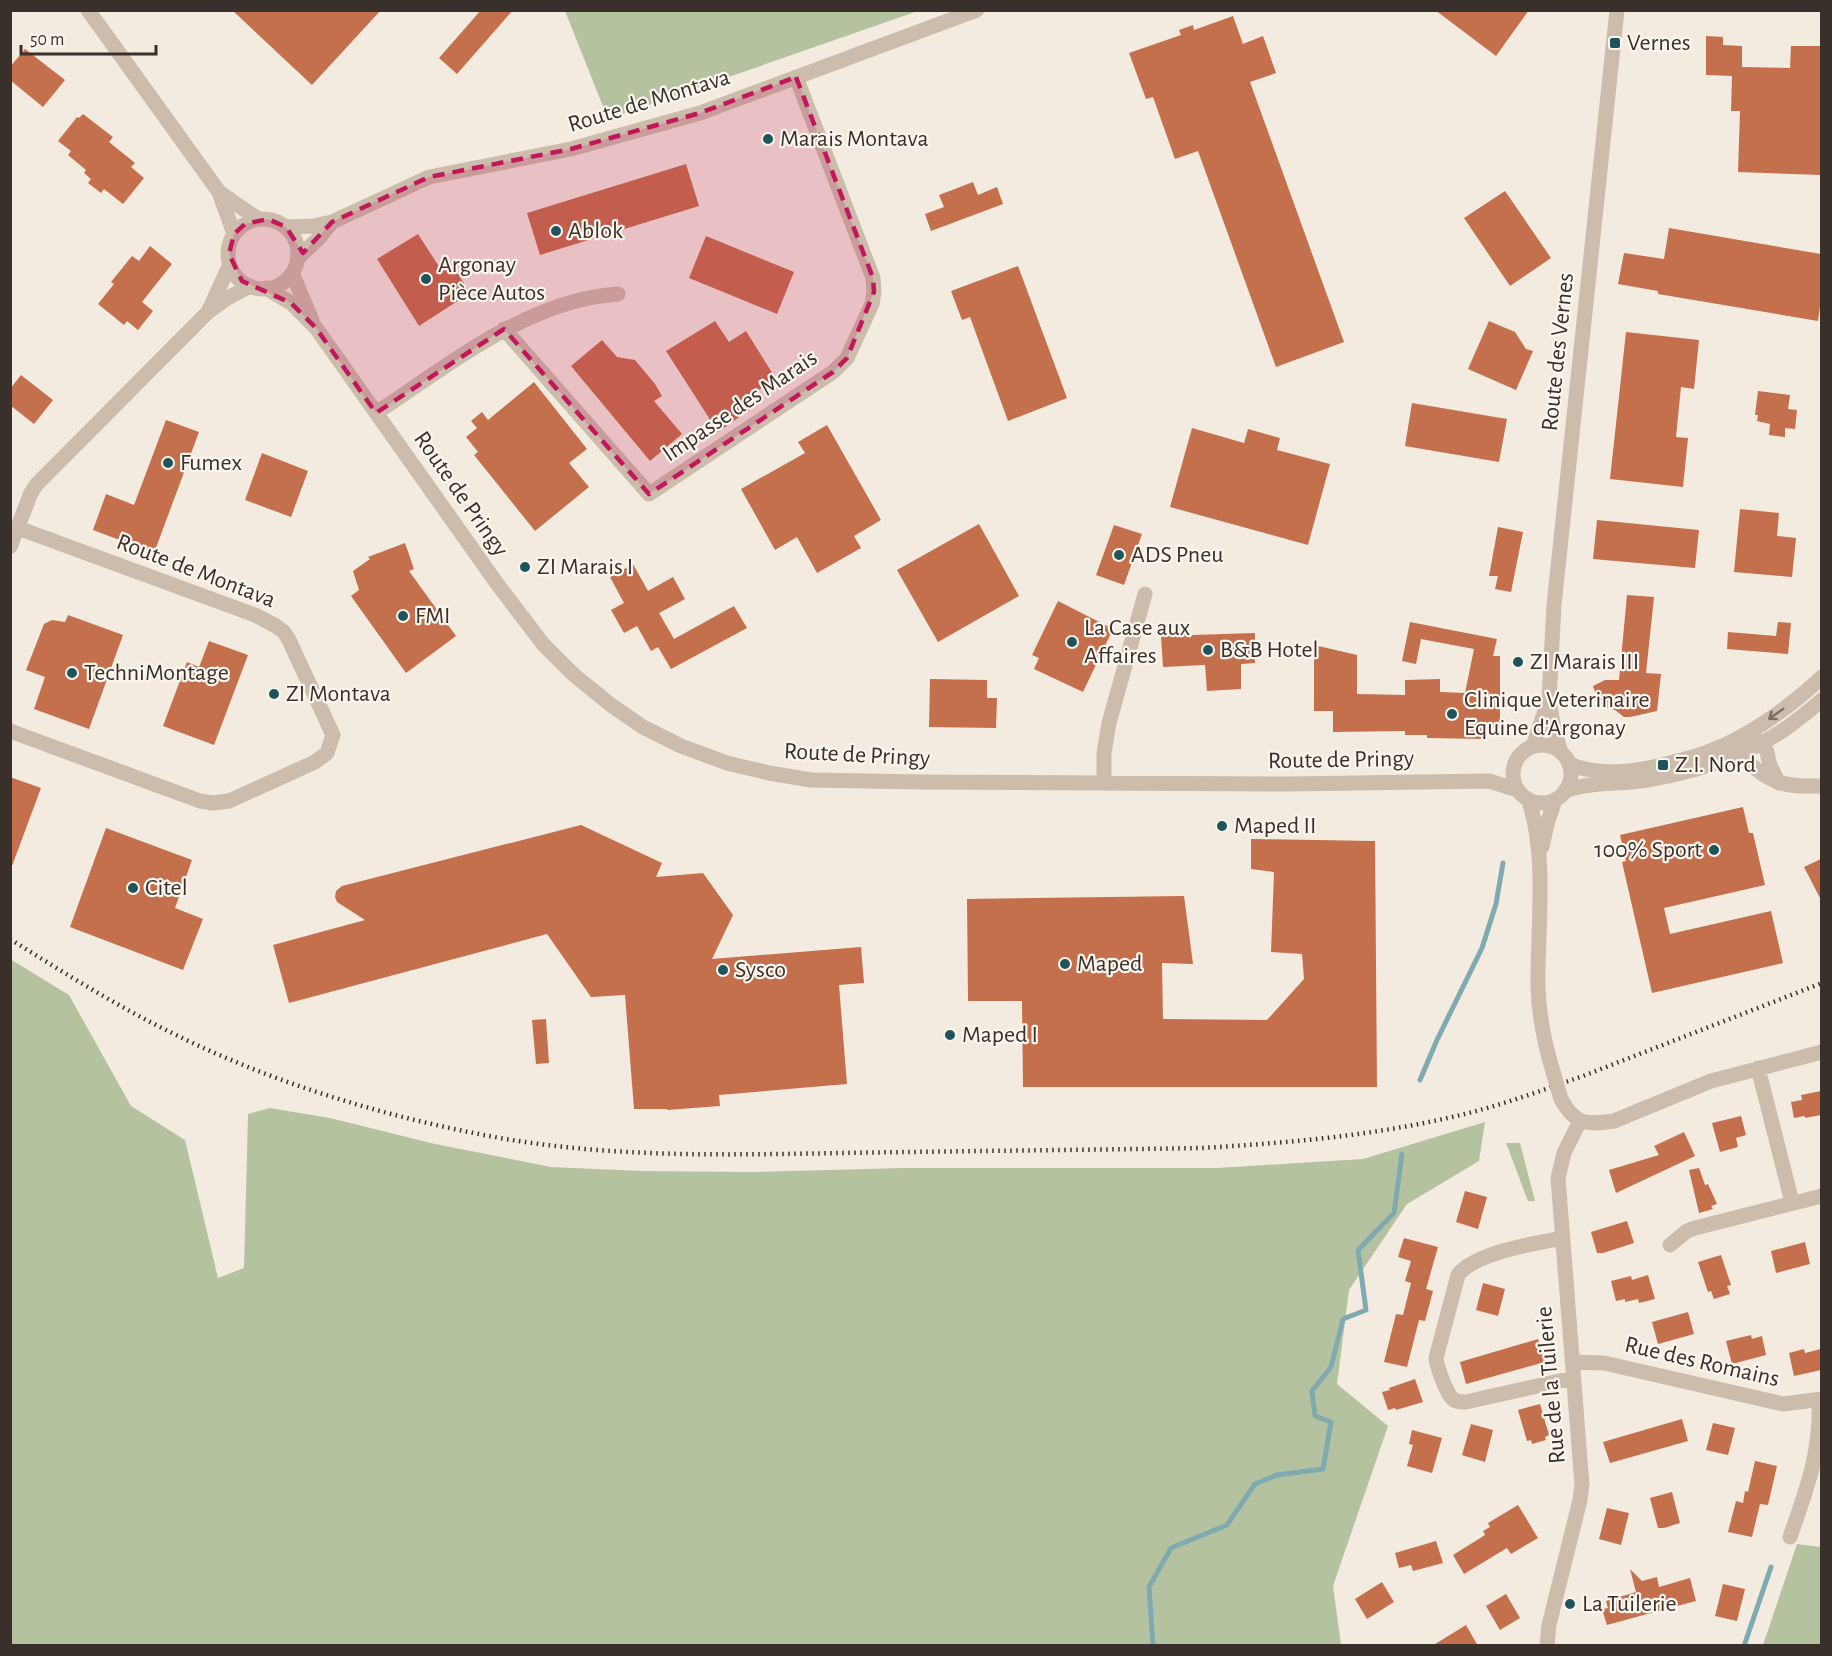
<svg xmlns="http://www.w3.org/2000/svg" width="1832" height="1656" font-family="'Alegreya Sans',sans-serif">
	<rect width="100%" height="100%" fill="#f3ebe0"/>
	<!-- green -->
	<path fill="#b5c2a0" d="M565 11H918L608 119Z
		M10 959 69 995 131 1106 185 1140 218 1278 244 1268 248 1114 270 1108 330 1118 435 1144 551 1167 641 1171 751 1172 904 1168H1217L1363 1159 1485 1122 1479 1161 1407 1204 1349 1290 1337 1384 1388 1426 1333 1586 1341 1645H11Z
		M1506 1143H1520L1535 1201H1528Z
		M1797 1544 1821 1547V1645H1763Z"/>
	<g fill="none" stroke-linecap="round" stroke-linejoin="round">
		<!-- stream -->
		<path stroke="#7fabb0" stroke-width="5" d="M1420 1080 1437 1040 1482 948 1496 904 1503 863
			M1153 1646 1149 1587 1171 1548 1227 1525 1255 1484 1277 1475 1323 1469 1331 1422 1315 1416 1312 1391 1331 1367 1343 1319 1366 1310 1358 1250 1394 1213 1402 1154
			M1744 1646 1771 1567"/>
	</g>
	<!-- building -->
	<path fill="#c4704d" d="M232 10H381L312 85Z
		M481 10H513L457 74 439 58Z
		M1435 10H1529L1496 56Z
		M1233 16 1243 44 1263 36 1276 73 1250 82 1344 342 1276 367 1198 151 1175 159 1153 97 1146 99 1129 53 1181 35 1179 30 1193 25 1194 30Z
		M1706 36 1723 37V45L1742 46V67L1790 68 1791 46H1821V175L1738 172 1740 111H1731L1732 76 1706 75Z
		M25 49 65 80 43 107 10 80V67Z
		M83 114 113 137 109 142 135 163 131 167 144 178 123 204 104 189 101 193 88 183 91 179 84 173 86 170 68 155 71 151 58 141 77 117 79 118Z
		M686 164 699 206 540 255 527 213Z
		M973 182 978 195 997 187 1003 204 931 231 925 214 944 207 939 195Z
		M1505 191 1551 258 1510 286 1464 218Z
		M1669 228 1821 254V300L1818 321 1658 294V291L1618 284 1624 253 1664 259Z
		M418 234 438 265 448 258 470 293 419 326 377 259Z
		M706 236 794 272 777 314 689 278Z
		M150 246 172 264 142 302 153 311 138 330 127 321 124 325 98 304 114 284 111 282 132 256 139 261Z
		M1018 266 1067 398 1008 421 970 317 962 320 951 291Z
		M715 321 729 342 746 331 776 379 749 396 755 406 718 432 666 351Z
		M1489 321 1515 332 1526 349 1533 351 1516 390 1468 369Z
		M1626 332 1699 340 1694 389 1681 387 1676 437 1688 438 1683 487 1610 479Z
		M602 340 617 357 635 360 655 384 662 396 654 401 682 434 650 461 571 366Z
		M21 375 53 400 34 424 10 405V389Z
		M534 382 587 449 569 463 589 487 535 531 474 455 478 452 466 437 477 428 471 421 482 412 488 420Z
		M1758 391 1790 395 1788 409 1797 410 1795 429 1785 428V437L1769 435 1770 424 1757 421 1758 415H1755Z
		M1412 403 1507 419 1499 462 1405 446Z
		M166 420 199 432 154 553 93 530 106 494 134 505Z
		M827 425 881 520 854 536 861 548 817 573 797 537 775 550 741 489 805 453 798 442Z
		M1192 428 1244 443 1248 429 1280 438 1277 450 1330 464 1308 545 1170 507Z
		M262 453 308 471 291 517 245 500Z
		M1740 509 1779 513 1777 536 1796 538 1792 577 1734 572Z
		M1597 520 1699 530 1695 568 1593 559Z
		M979 524 1019 596 938 642 897 570Z
		M1114 525 1142 534 1124 585 1096 575Z
		M1498 527 1523 532 1511 592 1495 589 1498 576H1489Z
		M405 543 414 569 409 571 456 636 406 673 351 596 359 590 353 571 370 559 368 557Z
		M633 564 648 591 673 577 685 599 659 613 674 639 734 606 747 628 671 669 658 647 651 651 637 626 624 633 611 610 624 603 610 577Z
		M1627 595 1654 597 1646 673 1661 674 1657 711 1630 717H1624L1615 710 1600 706 1593 686 1605 680H1619Z
		M1058 601 1113 629 1083 692 1034 669 1039 658 1032 655Z
		M68 615 123 635 89 729 34 709 45 677 26 670 44 624 52 620 65 622Z
		M1410 622 1497 639 1493 656H1500V728H1486L1485 739 1427 738V735H1405V731L1333 732V711H1314V645L1357 655V694L1405 695V680L1440 679V692L1465 693 1474 649 1421 639 1416 664 1402 661Z
		M1778 622 1791 623 1788 654 1727 649 1728 632 1776 636Z
		M1255 633V663L1241 664V689L1207 691 1205 665 1163 667 1161 636Z
		M209 641 248 655 214 745 163 726 187 662 199 667Z
		M930 679 987 680V698H997L996 728 929 727Z
		M10 777 41 788 12 866H10Z
		M1743 807 1749 833H1753L1765 885 1664 908 1670 934 1771 911 1783 963 1652 993 1622 862 1626 861 1620 835Z
		M581 825 662 863 656 877 703 873 733 915 712 959 861 947 864 983 839 985 847 1084 719 1095 720 1106 667 1110V1109H634L625 995 591 997 547 934 289 1003 273 945 365 920 337 902 335 897 336 891 342 886Z
		M106 828 192 860 175 908 203 919 183 970 70 927Z
		M1251 839 1375 841 1377 1087H1023L1022 1001H968L967 899 1184 896 1193 964 1162 963 1163 1019 1267 1020 1304 979 1302 954 1271 952 1274 872 1251 869Z
		M1821 859V900L1804 867Z
		M546 1019 549 1063 536 1064 532 1020Z
		M1821 1091V1115L1805 1118V1116L1794 1118 1791 1102 1802 1100 1801 1095Z
		M1741 1116 1746 1135 1736 1138 1738 1147 1720 1152 1712 1123Z
		M1684 1132 1695 1156 1616 1193 1609 1170 1659 1155 1654 1146Z
		M1699 1168 1705 1185 1708 1184 1717 1204 1711 1206 1713 1209 1699 1213 1689 1170Z
		M1465 1191 1487 1197 1478 1229 1456 1222Z
		M1627 1221 1634 1243 1603 1253H1597L1591 1232Z
		M1404 1238 1438 1247 1426 1289 1433 1291 1425 1321 1419 1320 1407 1367 1384 1362 1396 1314 1403 1315 1411 1283 1405 1281 1411 1261 1398 1257Z
		M1805 1242 1810 1264 1776 1273 1771 1251Z
		M1721 1255 1731 1285 1727 1286 1730 1294 1714 1299 1711 1291 1708 1292 1698 1262Z
		M1648 1275 1655 1299 1639 1303 1638 1299 1625 1302V1299L1616 1301 1611 1281 1631 1276 1632 1280Z
		M1483 1283 1505 1289 1498 1316 1476 1310Z
		M1688 1312 1694 1334 1658 1344 1652 1322Z
		M1751 1335 1752 1339 1762 1336 1766 1355 1732 1364 1726 1341Z
		M1538 1339 1545 1362 1466 1384 1460 1362Z
		M1804 1349 1805 1353 1821 1349V1370L1794 1376 1789 1353Z
		M1415 1379 1423 1402 1396 1410 1395 1408 1388 1410 1382 1392 1390 1390 1389 1388Z
		M1540 1404 1549 1435 1545 1437 1546 1440 1532 1444 1531 1440 1527 1441 1518 1410Z
		M1682 1419 1688 1441 1610 1463 1603 1442Z
		M1713 1423 1735 1428 1728 1455 1706 1450Z
		M1471 1424 1493 1430 1485 1462 1462 1455Z
		M1412 1430 1442 1438 1432 1473 1407 1466 1413 1445 1409 1444Z
		M1755 1461 1777 1466 1768 1505 1760 1504 1752 1537 1728 1532 1736 1501 1743 1503 1745 1491 1748 1492Z
		M1672 1492 1680 1523 1664 1528H1658L1650 1498Z
		M1518 1505 1538 1538 1511 1554 1507 1548 1464 1574 1453 1555 1485 1535 1483 1531 1490 1527 1488 1523Z
		M1607 1508 1629 1513 1621 1545 1599 1539Z
		M1436 1541 1443 1563 1413 1571 1411 1565 1399 1568 1395 1553Z
		M1630 1569 1642 1581 1657 1577 1659 1587 1690 1578 1696 1601 1677 1606 1663 1602 1669 1608 1607 1625 1602 1609 1608 1608 1606 1601 1636 1592Z
		M1382 1582 1394 1602 1367 1619 1355 1599Z
		M1723 1584 1745 1589 1737 1621 1715 1616Z
		M1506 1594 1520 1618 1500 1630 1486 1606Z
		M1466 1625 1478 1646H1432Z"/>
	<g fill="none" stroke-linecap="round" stroke-linejoin="round">
		<!-- minor -->
		<path stroke="#cbbcac" stroke-width="15" d="M88 10 219 192 258 219
			M219 192 234 234
			M228 254a35 35 0 1 1 70 0a35 35 0 1 1-70 0Z
			M286 227 313 226 332 222 429 177 571 149 700 113 977 10
			M298 258 319 238 332 222
			M292 273 312 320
			M266 288 291 303 316 328 498 585 543 644 574 675 611 705 643 727 681 746 727 763 769 773 811 780 922 782 1289 784 1489 781 1518 790
			M209 310 230 264
			M504 329 649 494 833 372 847 358 872 304 874 292 873 278 796 77
			M376 413C449 365 528 300 618 294
			M10 547 31 493 36 485 208 312 226 299 250 286
			M10 731 200 801 213 803 229 801 315 762 327 753 333 735 289 640 284 632 276 626 255 615 18 528
			M1513 774a29 29 0 1 1 58 0a29 29 0 1 1-58 0Z
			M1533 746 1548 702
			M1561 752 1554 730 1549 699 1554 605 1617 10
			M1569 764C1602 777 1636 772 1670 763 1681 760 1694 757 1705 753 1746 739 1790 707 1822 677
			M1104 782V753L1109 723 1145 594
			M1779 783 1770 766 1767 752 1762 742 1745 734C1743 740 1740 746 1742 753 1748 765 1766 778 1779 782 1791 787 1808 786 1822 786
			M1565 791C1592 781 1619 785 1647 780 1695 772 1745 756 1785 729 1798 720 1810 710 1822 700
			M1528 799C1548 854 1537 930 1538 988 1539 1018 1545 1046 1554 1075
			M1542 847 1547 824 1555 800
			M1758 1068 1792 1202
			M1561 1099C1575 1125 1586 1125 1614 1121L1711 1081 1822 1052
			M1562 1238C1536 1243 1474 1253 1458 1275L1436 1358C1437 1367 1445 1389 1451 1397 1455 1402 1460 1402 1466 1402L1573 1378
			M1670 1245 1687 1231 1695 1228 1822 1196
			M1572 1362 1604 1363 1783 1404 1822 1399
			M1790 1537C1807 1488 1821 1453 1819 1400
			M1547 1646 1549 1625 1580 1500 1582 1485 1558 1178 1564 1153 1580 1121"/>
		<!-- rail -->
		<path stroke="#39302b" stroke-width="4.5" stroke-dasharray="1.5 4.5" stroke-linecap="butt" d="M10 939C61 971 112 1003 166 1030 267 1081 378 1115 489 1136 606 1158 724 1155 842 1153 962 1151 1082 1150 1202 1148 1286 1143 1370 1136 1452 1117 1497 1107 1540 1091 1583 1076L1822 983"/>
		<!-- minor-bridge -->
		<path stroke="#cbbcac" stroke-width="15" d="M1554 1075 1561 1099"/>
	</g>
	<!-- one-way arrows -->
	<defs><path id="oneway-shaft" d="M-6 0H5M1.5-3L5.5 0L1.5 3" fill="none" stroke-width="1.6" stroke-linecap="round" stroke-linejoin="round" transform="scale(1.5)"/></defs>
	<use stroke="#7b6f65" href="#oneway-shaft" transform="translate(1776 714) rotate(145)"/>
	<!-- marked area -->
	<path fill="#c2185b" fill-opacity="0.2" stroke="#c2185b" stroke-width="4.5" stroke-dasharray="12 8" stroke-linejoin="round" d="M796 77 873 278 874 292 847 358 833 372 649 494 504 329 376 413 316 328 291 303 242 281 229 254 234 234 245 224 268 219 286 227 303 253 332 222 429 177 571 149 700 113Z"/>
	<!-- markers -->
	<g fill="#20545b" stroke="#faf5ed" stroke-width="2">
		<rect x="1609" y="37" width="12" height="12" rx="3"/>
		<circle cx="768" cy="139" r="6"/>
		<circle cx="556" cy="231" r="6"/>
		<circle cx="426" cy="279" r="6"/>
		<circle cx="168" cy="463" r="6"/>
		<circle cx="1119" cy="555" r="6"/>
		<circle cx="525" cy="567" r="6"/>
		<circle cx="403" cy="616" r="6"/>
		<circle cx="1072" cy="642" r="6"/>
		<circle cx="1208" cy="650" r="6"/>
		<circle cx="1518" cy="662" r="6"/>
		<circle cx="72" cy="673" r="6"/>
		<circle cx="274" cy="694" r="6"/>
		<circle cx="1452" cy="714" r="6"/>
		<rect x="1657" y="759" width="12" height="12" rx="3"/>
		<circle cx="1222" cy="826" r="6"/>
		<circle cx="1714" cy="850" r="6"/>
		<circle cx="133" cy="888" r="6"/>
		<circle cx="1065" cy="964" r="6"/>
		<circle cx="723" cy="970" r="6"/>
		<circle cx="950" cy="1035" r="6"/>
		<circle cx="1570" cy="1604" r="6"/>
	</g>
	<g text-anchor="middle" dominant-baseline="central" stroke-width="4.5" stroke-linejoin="round" paint-order="stroke">
		<!-- poi labels -->
		<g font-size="24" fill="#39302b" stroke="#faf5ed" text-anchor="start">
			<text x="1627" y="43">Vernes</text>
			<text x="780" y="139">Marais Montava</text>
			<text x="568" y="231">Ablok</text>
			<text x="438" y="265">Argonay<tspan x="438" dy="28">Pièce Autos</tspan></text>
			<text x="180" y="463">Fumex</text>
			<text x="1131" y="555">ADS Pneu</text>
			<text x="537" y="567">ZI Marais I</text>
			<text x="415" y="616">FMI</text>
			<text x="1084" y="628">La Case aux<tspan x="1084" dy="28">Affaires</tspan></text>
			<text x="1220" y="650">B&amp;B Hotel</text>
			<text x="1530" y="662">ZI Marais III</text>
			<text x="84" y="673">TechniMontage</text>
			<text x="286" y="694">ZI Montava</text>
			<text x="1464" y="700">Clinique Veterinaire<tspan x="1464" dy="28">Equine d'Argonay</tspan></text>
			<text x="1675" y="765">Z.I. Nord</text>
			<text x="1234" y="826">Maped II</text>
			<text x="1702" y="850" text-anchor="end">100% Sport</text>
			<text x="145" y="888">Citel</text>
			<text x="1077" y="964">Maped</text>
			<text x="735" y="970">Sysco</text>
			<text x="962" y="1035">Maped I</text>
			<text x="1582" y="1604">La Tuilerie</text>
		</g>
		<!-- street labels -->
		<g font-size="24" fill="#39302b" stroke="#faf5ed">
			<text transform="translate(649 101) rotate(-17)">Route de Montava</text>
			<text transform="translate(1558 352) rotate(-84)">Route des Vernes</text>
			<text transform="translate(740 406) rotate(-34)">Impasse des Marais</text>
			<text transform="translate(461 494) rotate(55)">Route de Pringy</text>
			<text transform="translate(196 571) rotate(21)">Route de Montava</text>
			<text transform="translate(857 755) rotate(3)">Route de Pringy</text>
			<text transform="translate(1341 760) rotate(-1)">Route de Pringy</text>
			<text transform="translate(1702 1362) rotate(13)">Rue des Romains</text>
			<text transform="translate(1551 1385) rotate(-95)">Rue de la Tuilerie</text>
		</g>
	</g>
	<!-- border -->
	<rect width="1832" height="1656" fill="none" stroke="#39302b" stroke-width="24"/>
	<!-- scale -->
	<path d="M21 45v9h135v-9" fill="none" stroke="#39302b" stroke-width="3"/>
	<text x="30" y="45" font-size="18" fill="#39302b" stroke="#faf5ed" stroke-width="4.5" paint-order="stroke">50 m</text>
</svg>
